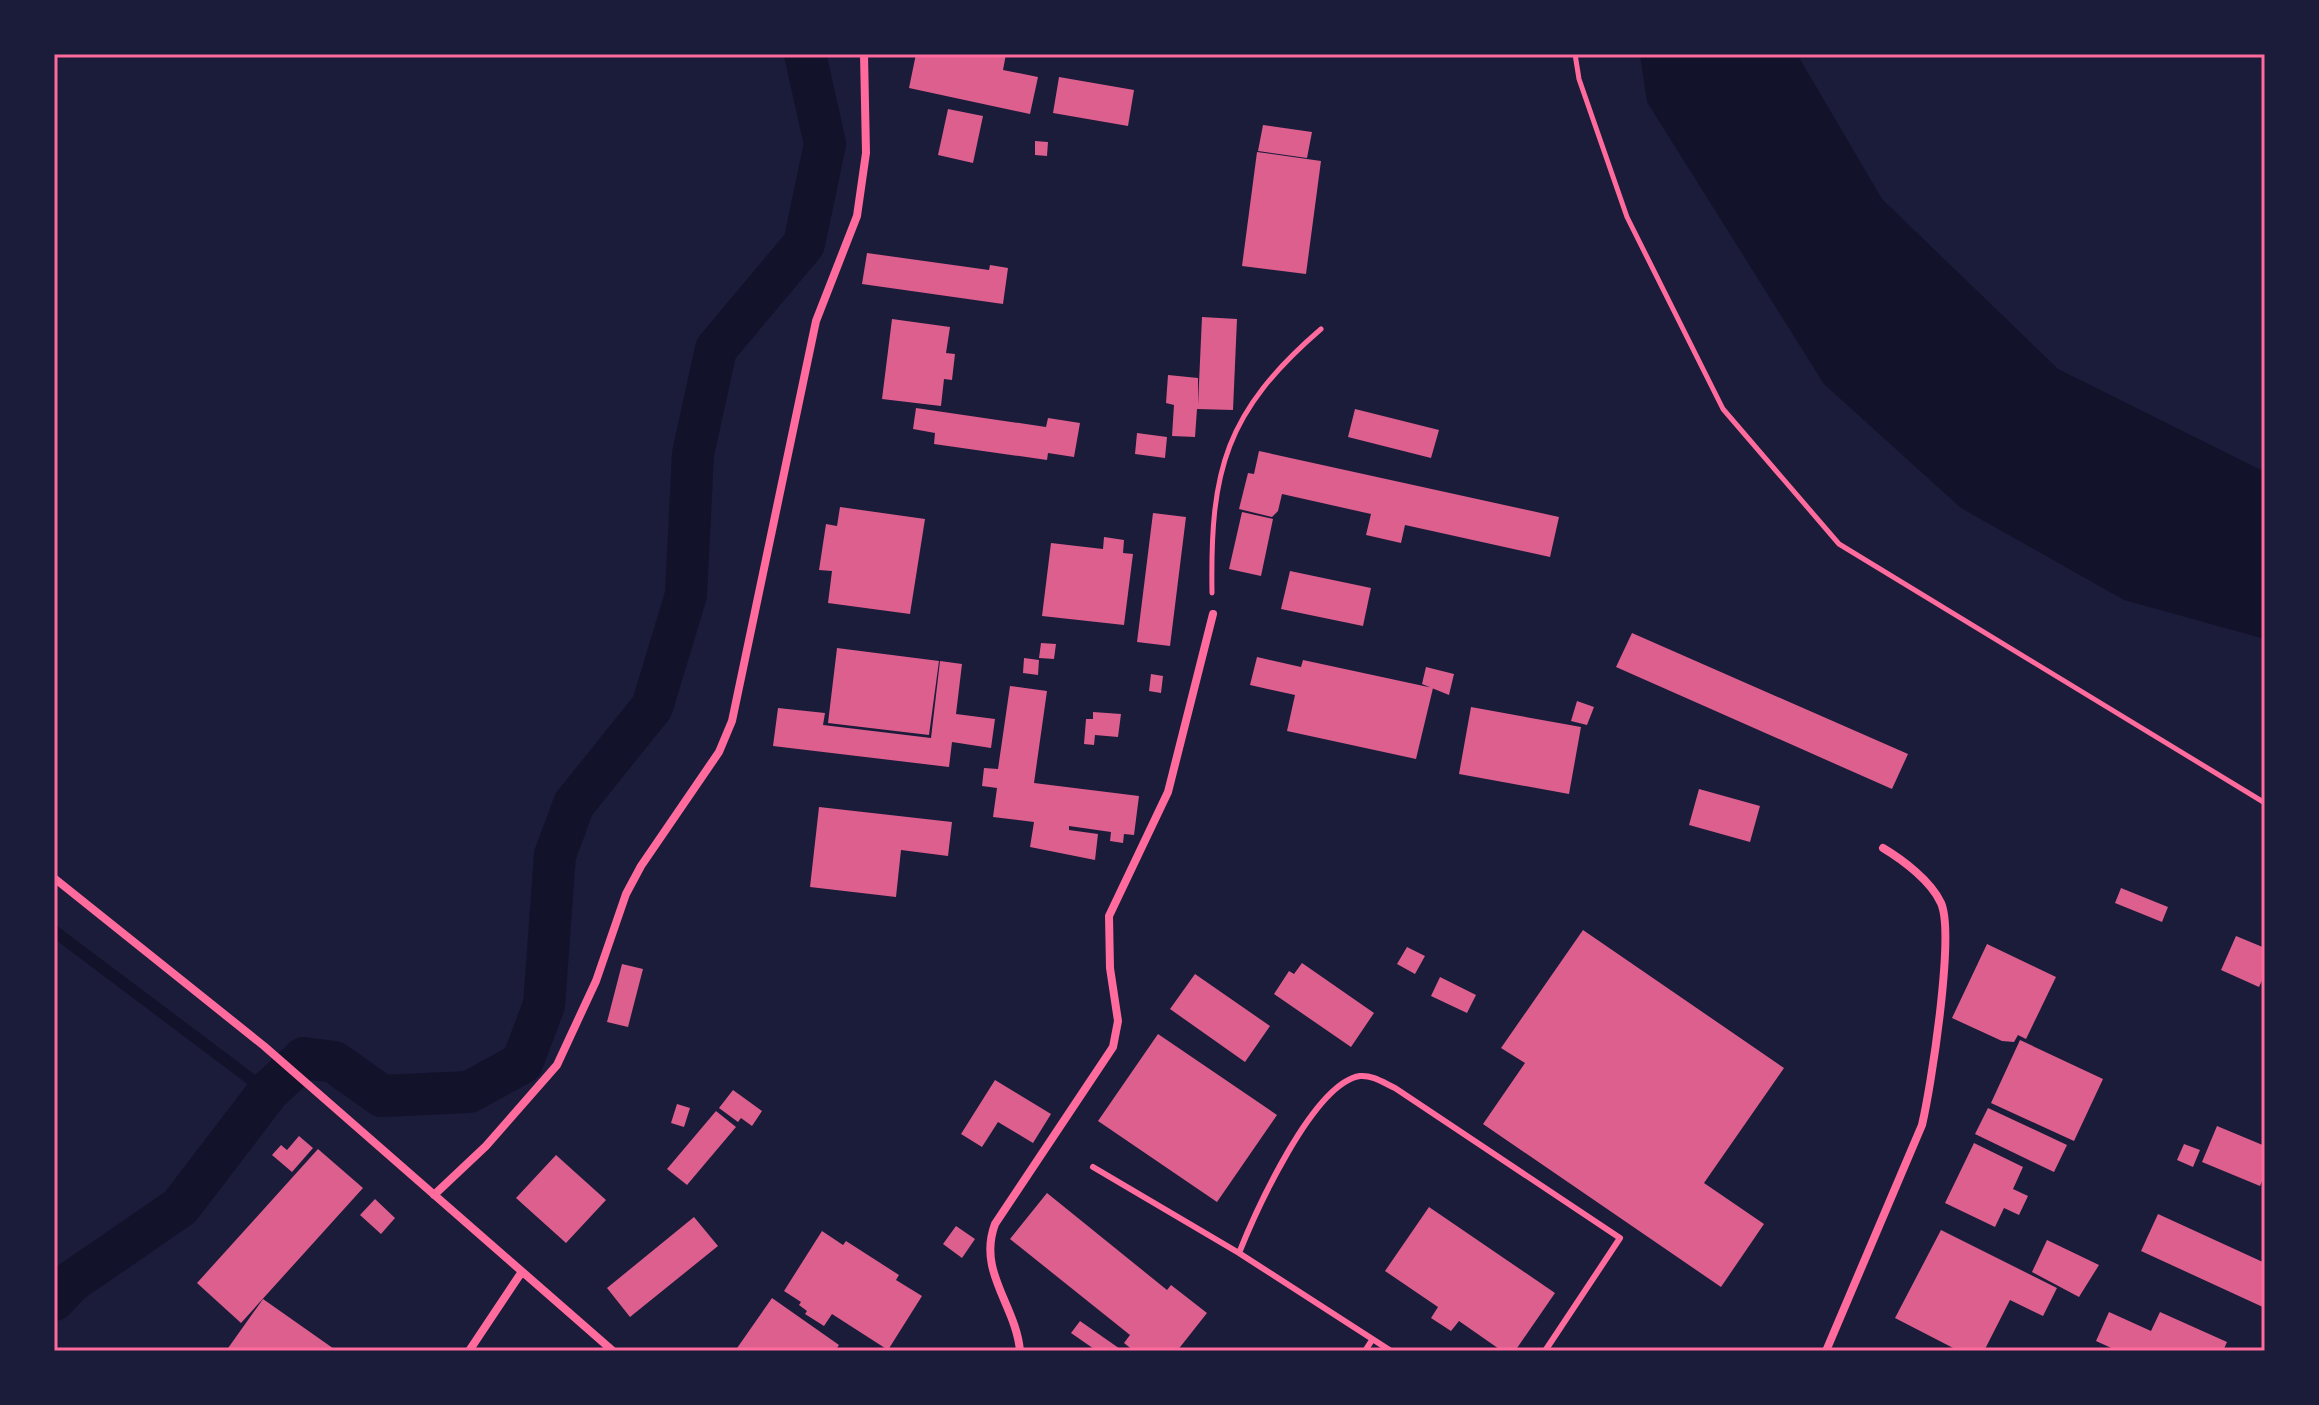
<svg xmlns="http://www.w3.org/2000/svg" width="2319" height="1405" font-family="'Nunito Sans',sans-serif">
  <style>
    .water { fill: #12122b }
    .lines { fill: none; stroke-linecap: round; stroke-linejoin: round }
    .stream { stroke: #12122b; stroke-width: 12 }
    .canal { stroke: #12122b; stroke-width: 42 }
    .building { fill: #dd5f8e }
    .path { stroke: #ff6b9d; stroke-width: 5 }
    .service { stroke: #ff6b9d; stroke-width: 6 }
    .minor { stroke: #ff6b9d; stroke-width: 8 }
    .neatline { fill: none; stroke: #ff6b9d; stroke-width: 3 }
  </style>
  <rect width="100%" height="100%" fill="#1b1b3a"/>
  <path class="water" d="M1640,54H1797L1882,199L2058,369L2265,472V639L2124,600L1961,508L1824,384L1647,102Z"/>
  <g class="lines">
    <path class="stream" d="M54,931L268,1092"/>
    <path class="canal" d="M54,1300L71,1282L180,1207L268,1092L304,1058L334,1062L382,1096L469,1092L522,1063L544,1005L555,855L574,804L652,707L686,595L693,454L716,349L804,244L825,144L805,54"/>
  </g>
  <path class="building" d="M916,54H1006L1003,70L1038,77L1030,114L909,88Z
    M1059,77L1134,90L1128,126L1053,113Z
    M948,109L983,116L973,163L938,155Z
    M1263,125L1312,132L1307,158L1258,151Z
    M1035,141L1048,142L1047,156L1035,155Z
    M1257,152L1321,161L1306,274L1242,266Z
    M867,253L989,270L990,265L1008,268L1003,304L862,284Z
    M1202,317L1237,319L1233,410L1197,409L1195,437L1172,436L1174,405L1166,403L1168,375L1198,378V405Z
    M892,319L950,327L946,353L955,354L952,380L944,379L941,406L882,399Z
    M916,408L1046,427L1048,418L1080,423L1074,457L1048,453L1047,460L934,444L935,433L913,429Z
    M1355,409L1439,430L1431,458L1348,437Z
    M1137,433L1167,437L1165,458L1135,454Z
    M1259,451L1559,517L1550,557L1405,525L1401,543L1366,535L1371,514L1282,494L1278,511L1272,517L1239,509L1248,473L1254,474Z
    M840,507L925,519L910,614L828,603L832,571L819,570L826,524L837,526Z
    M1242,512L1273,519L1261,576L1229,569Z
    M1153,513L1186,517L1170,646L1137,642Z
    M1104,537L1124,540L1123,553L1133,554L1124,625L1042,616L1051,543L1103,549Z
    M1290,571L1371,588L1363,626L1281,609Z
    M1632,633L1908,754L1892,789L1616,667Z
    M1041,643L1056,644L1054,659L1039,658Z
    M837,648L939,661L929,735L828,723Z
    M1257,657L1301,667L1303,660L1433,688L1416,759L1287,731L1295,695L1250,685Z
    M1024,658L1039,660L1038,675L1023,673Z
    M940,661L962,664L956,714L995,719L991,748L952,742L949,767L773,746L778,708L825,713L823,725L931,738Z
    M1426,667L1454,674L1449,695L1422,684Z
    M1151,674L1163,676L1161,693L1149,691Z
    M1010,686L1047,691L1034,783L1139,796L1134,835L1124,834L1123,843L1110,841L1111,832L1069,826V830L1098,834L1095,860L1030,847L1034,822L993,817L997,788L982,786L984,768L998,769Z
    M1577,701L1594,707L1587,725L1571,721Z
    M1471,707L1581,727L1569,794L1459,774Z
    M1093,712L1121,714L1118,737L1095,735L1094,745L1084,744L1086,719H1093Z
    M1699,789L1760,806L1750,842L1689,825Z
    M819,807L952,822L948,856L901,850L896,897L810,887Z
    M2121,888L2168,907L2162,922L2115,903Z
    M1583,930L1784,1068L1704,1183L1764,1224L1721,1287L1483,1124L1525,1063L1501,1048Z
    M2236,936L2265,948V974L2259,987L2221,970Z
    M1987,944L2056,977L2026,1039L2018,1035L2014,1042L2002,1041L1952,1018Z
    M1407,947L1425,956L1415,974L1397,964Z
    M1302,963L1374,1013L1351,1047L1274,994L1289,971L1294,974Z
    M622,964L643,969L628,1027L607,1022Z
    M1195,974L1270,1026L1245,1062L1170,1009Z
    M1440,977L1476,995L1467,1013L1431,996Z
    M1158,1034L1277,1115L1217,1202L1098,1121Z
    M2020,1040L2103,1079L2074,1141L1991,1103Z
    M995,1080L1051,1114L1033,1143L998,1122L982,1147L961,1134Z
    M733,1090L762,1111L752,1126L741,1118L738,1122L719,1108Z
    M677,1104L690,1108L684,1127L671,1123Z
    M1988,1108L2067,1145L2054,1172L1975,1134Z
    M716,1111L736,1127L687,1185L667,1169Z
    M2217,1126L2265,1146V1174L2260,1186L2202,1162Z
    M299,1136L313,1148L292,1172L272,1155L281,1145L287,1150Z
    M1974,1143L2023,1167L2013,1189L2028,1196L2019,1215L2004,1208L1995,1227L1945,1203Z
    M2184,1144L2200,1150L2193,1167L2177,1160Z
    M318,1149L363,1188L241,1323L197,1283Z
    M556,1155L606,1200L566,1243L516,1198Z
    M1047,1193L1167,1290L1171,1285L1207,1313L1177,1351H1134L1124,1343L1130,1335L1010,1239Z
    M375,1199L395,1218L381,1234L360,1215Z
    M1429,1207L1555,1293L1515,1351H1502L1459,1321L1451,1331L1431,1318L1438,1307L1385,1271Z
    M2158,1214L2265,1263V1308L2141,1251Z
    M694,1217L718,1246L630,1317L607,1288Z
    M956,1226L975,1239L962,1258L943,1244Z
    M1941,1230L2057,1288L2043,1316L2010,1300L1984,1351H1959L1895,1318Z
    M822,1231L843,1245L846,1241L899,1275L896,1280L922,1296L888,1350L832,1314L824,1326L805,1314L807,1311L799,1305L801,1302L784,1291Z
    M2047,1240L2099,1265L2079,1297L2032,1272Z
    M772,1298L839,1345L835,1351H735Z
    M263,1299L337,1351H226Z
    M2109,1312L2151,1331L2160,1312L2227,1342L2223,1351H2118L2096,1341Z
    M1080,1321L1123,1351H1097L1071,1333Z"/>
  <g class="lines">
    <path class="path" d="M1575,54L1579,79L1627,217L1723,409L1839,544L2265,803
      M1212,593C1210,470 1225,412 1321,329"/>
    <path class="service" d="M1093,1167L1239,1253L1391,1351
      M1239,1253C1255,1213 1313,1083 1360,1076C1373,1075 1384,1083 1395,1088L1620,1238L1545,1351
      M1365,1351L1372,1340"/>
    <path class="minor" d="M54,878L264,1046L613,1351
      M434,1195L486,1146L557,1065L596,981L626,894L641,866L719,752L732,721L816,321L857,216L866,153L864,54
      M469,1351L521,1273
      M1020,1351C1016,1305 977,1272 995,1224L1113,1047L1118,1021L1110,968L1109,916L1168,792L1213,614
      M1826,1351L1922,1125C1931,1087 1955,934 1941,903C1931,881 1903,860 1883,848"/>
  </g>
  <rect width="2319" height="1405" fill="none" stroke="#1b1b3a" stroke-width="112"/>
  <rect x="56" y="56" width="2207" height="1293" class="neatline"/>
</svg>
